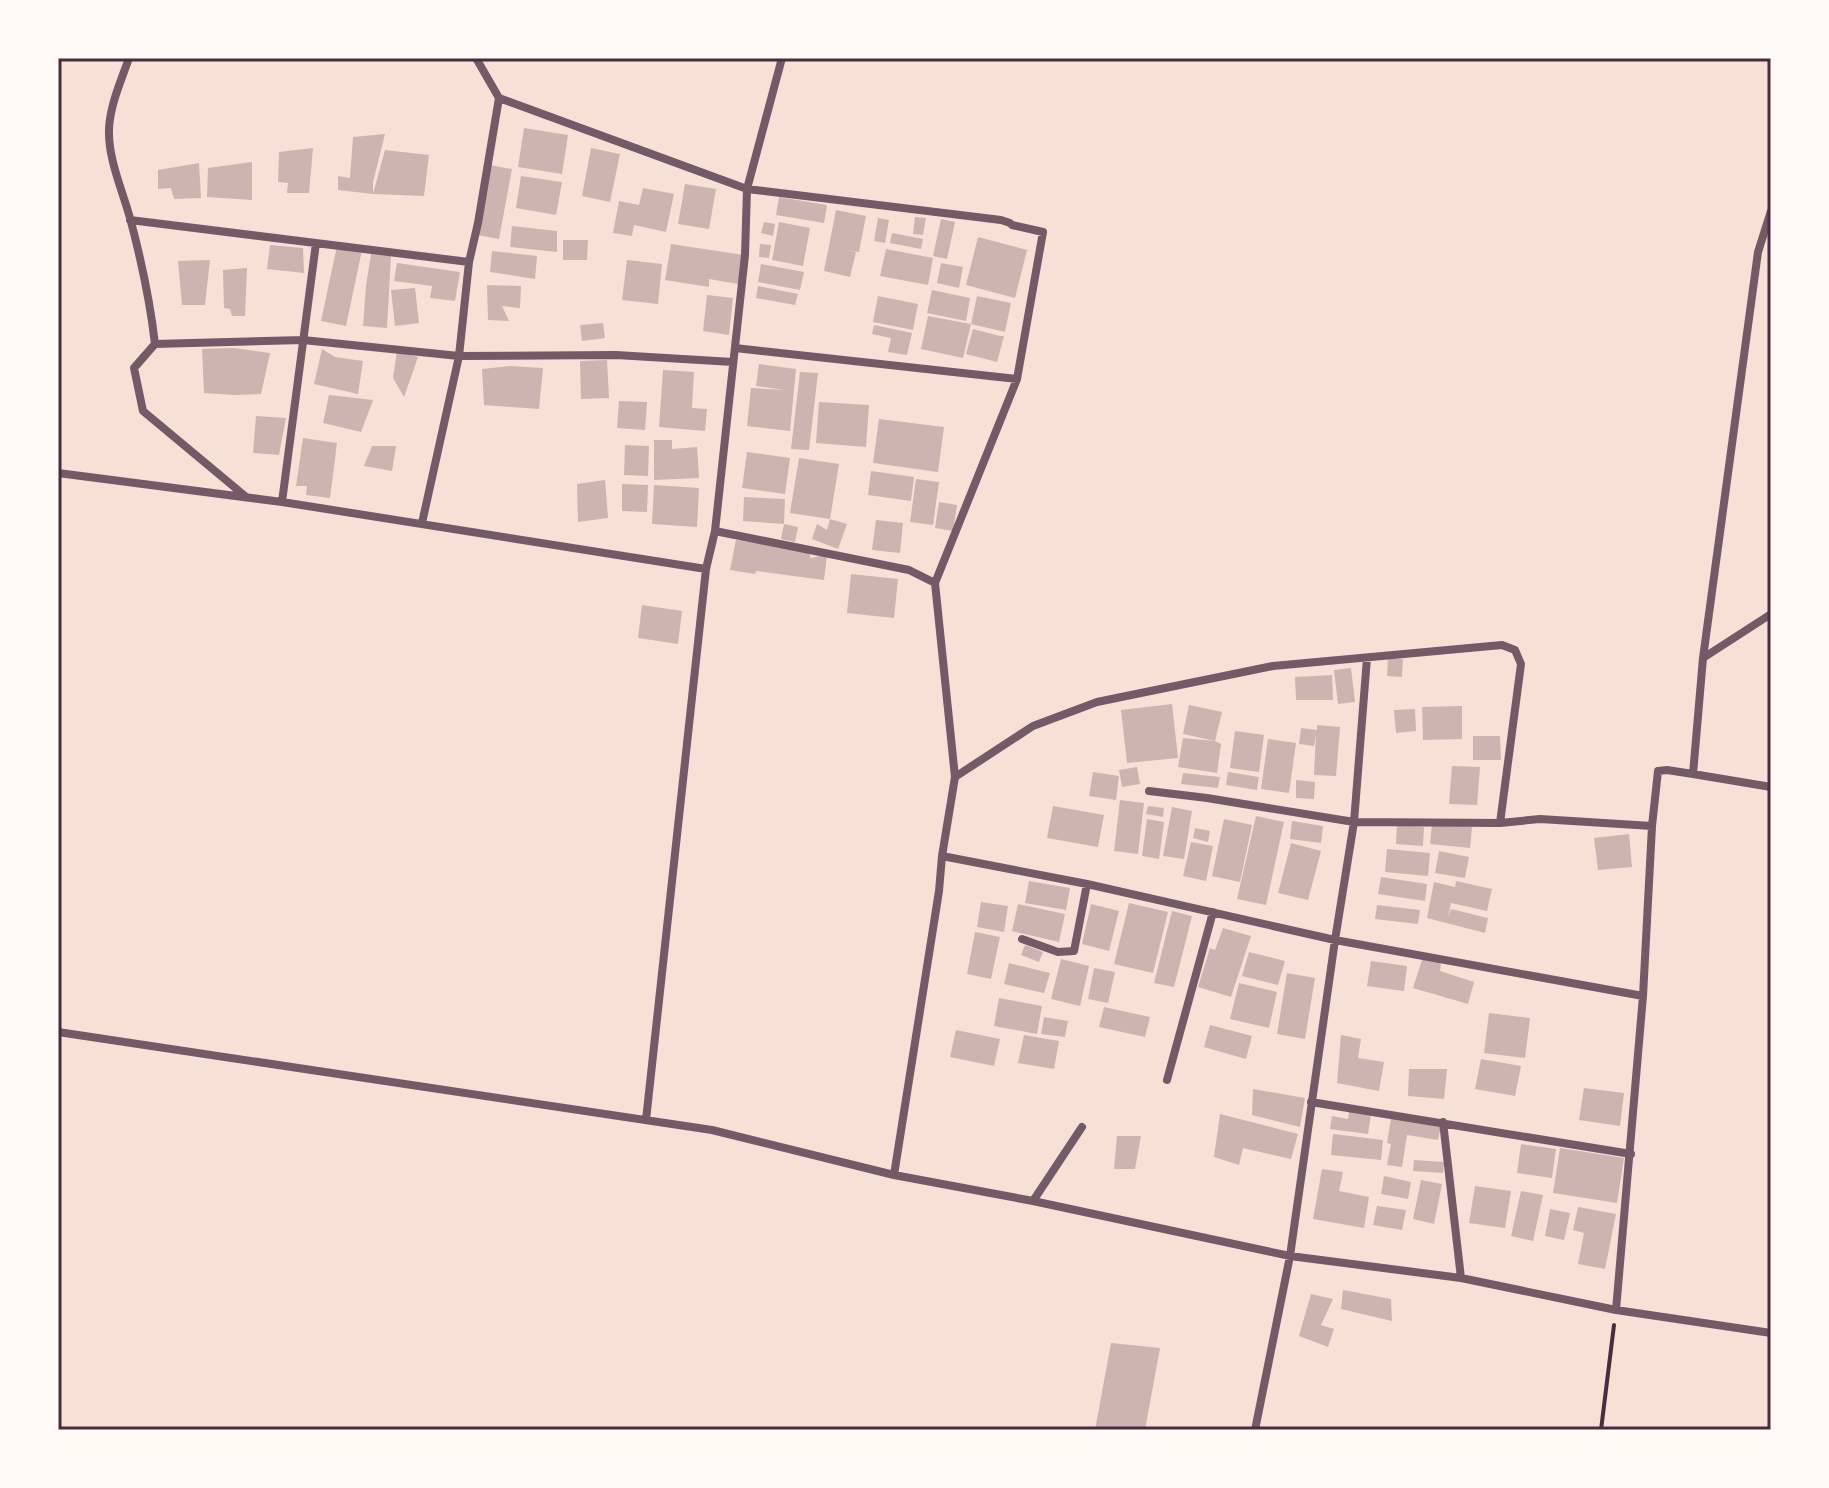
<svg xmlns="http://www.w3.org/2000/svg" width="1829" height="1488" font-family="Karla,sans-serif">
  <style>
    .building { fill: #ccb4b1 }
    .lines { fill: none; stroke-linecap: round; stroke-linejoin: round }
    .path { stroke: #4a2c40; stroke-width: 4 }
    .minor { stroke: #755966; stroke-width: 8 }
    .neatline { fill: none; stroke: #4a2c40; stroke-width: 3 }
  </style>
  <rect width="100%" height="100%" fill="#f7e1d7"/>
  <path class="building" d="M524,128L568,135L562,174L518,167Z
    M385,134L373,182V194L385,150L429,155L424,196L373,194L338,190V176L350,178L353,137Z
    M313,148L309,193H287L288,183L278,182L279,152Z
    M591,148L620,154L610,202L582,196Z
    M252,162V200L207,197L208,168Z
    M199,163L201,198L174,199L171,188L158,189V170Z
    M490,165L512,169L499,239L477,235Z
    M521,176L562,182L556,215L516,208Z
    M685,184L716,189L709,229L678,224Z
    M643,188L674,194L666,232L634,225L632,236L613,233L619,201L639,205Z
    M779,197L827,205L824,223L776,215Z
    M836,210L866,216L859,252L848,250L856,252L850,277L824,271Z
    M915,217L926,218L923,235L913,234Z
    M878,218L889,220L885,243L874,241Z
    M941,219L955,222L947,259L933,256Z
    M764,222L775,224L773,236L761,233Z
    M779,222L810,228L803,266L772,260Z
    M512,226L557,231V252L510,247Z
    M892,233L923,239L921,249L890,243Z
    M978,237L1027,250L1015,298L966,285Z
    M563,240H588L587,260H563Z
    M671,244L744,255L738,284L709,279V287L665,280Z
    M760,244L771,245L769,258L759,257Z
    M270,245L303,248L304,273L267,269Z
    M337,246L362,250L346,326L321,321Z
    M886,249L933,258L928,285L880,276Z
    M492,251L537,256L535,279L490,272Z
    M371,254L391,255L387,328L363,326L366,286Z
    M210,260L205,305H182L178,261Z
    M627,260L662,264L658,304L622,300Z
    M397,263L460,272L455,301L430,298L432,286L394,281Z
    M941,263L963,267L959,288L937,283Z
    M761,264L804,272L800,290L758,282Z
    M247,268L245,316H232L230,309L224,308L223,270Z
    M487,285L521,286L520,308L502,306L509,321L488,320Z
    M758,286L798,294L795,305L756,298Z
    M415,288L419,323L395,326L391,290Z
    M932,290L970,298L966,321L927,313Z
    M707,295L733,298L729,335L703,331Z
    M878,296L918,304L913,330L873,322Z
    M977,296L1011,303L1005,332L971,324L963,358L921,349L928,316L971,324Z
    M603,323L605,338L582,341L580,325Z
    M874,325L912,333L907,355L888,352L891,338L872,334Z
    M973,329L1000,336H1004L997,362L966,354Z
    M234,348L270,353L261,394L234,395L204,393L202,349Z
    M322,349L335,357L363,361L358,394L314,384Z
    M397,351L418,357L404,397L393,378Z
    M607,360L609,398L581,399L580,361Z
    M759,364L796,369L790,431L747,426L751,388L785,390L756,386Z
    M510,366L543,368L539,409L484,405L482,369Z
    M663,370L694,372L692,408L707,409L705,431L659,427Z
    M800,372L818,373L809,450L791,449Z
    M329,395L373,400L361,432L323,423Z
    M619,401L647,402L645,430L617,428Z
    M819,402L869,405L866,447L816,443Z
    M256,416L286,418L279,455L253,453Z
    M879,419L944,427L938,472L873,463Z
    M303,438L337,443L330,498L306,495L307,486H296Z
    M654,440H672V449L697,447L699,478L654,480Z
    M625,445L649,446L648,476L624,475Z
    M372,446H396L392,471L364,466Z
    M747,452L790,458L785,494L742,488Z
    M799,458L839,464L830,519L847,524L838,549L812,539L817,524L827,530L830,519L790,513Z
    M871,471L914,477L911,501L868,495Z
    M916,479L939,482L933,525L910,522Z
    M605,480L608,518L578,522L577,484Z
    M622,484L648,485L647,512L622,511Z
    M654,485L699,488L697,527L652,524Z
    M744,497L785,499L784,524L743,521Z
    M939,502L957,505L953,531L935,528Z
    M876,520L903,523L900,553L872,550Z
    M784,524L798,527L795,542L781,539Z
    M736,540L810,551V558L827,555L824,580L756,571L755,574L730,570Z
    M851,574L898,579L894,618L847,613Z
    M642,605L682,611L678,644L638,638Z
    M1388,658L1403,659L1402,677L1387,676Z
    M1351,668L1355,702L1338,704L1334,670Z
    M1332,675L1333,700H1296L1295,677Z
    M1172,704L1178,758L1127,763L1121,710Z
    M1189,705L1222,712L1215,741L1183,734Z
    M1462,706V739L1423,740L1422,707Z
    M1415,709L1416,731L1396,733L1394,710Z
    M1317,725L1340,727L1336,776L1314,775L1316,734L1314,746L1299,744L1301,728L1317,730Z
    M1235,731L1264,735L1259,772L1230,768Z
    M1473,736H1500L1501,760H1473Z
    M1183,738L1215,741L1221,744L1217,773L1178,767Z
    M1268,739L1296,743L1289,793L1261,789Z
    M1452,766L1480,767L1477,805L1449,804Z
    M1137,767L1140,784L1122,787L1119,770Z
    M1093,772L1119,776L1116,800L1089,796Z
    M1228,772L1259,777L1257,790L1226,785Z
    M1183,773L1220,777L1218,788L1181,784Z
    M1296,780L1315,782L1314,799L1296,798Z
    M1120,800L1144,803L1138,854L1114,851Z
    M1053,806L1104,815L1098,847L1047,838Z
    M1148,806L1164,808L1163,817L1146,814Z
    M1172,807L1192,811L1184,859L1163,856Z
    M1256,816L1284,822L1266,905L1237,899Z
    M1147,819L1164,822L1159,859L1142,856Z
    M1224,819L1252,825L1240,882L1212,876Z
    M1292,821L1323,826L1321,843L1290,839Z
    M1432,823L1472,827L1470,848L1430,844Z
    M1397,825L1424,827L1423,846L1396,844Z
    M1195,828L1210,831L1208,842L1193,838Z
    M1629,834L1632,867L1598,870L1594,838Z
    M1191,842L1213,846L1206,881L1183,876Z
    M1291,843L1321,851L1308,900L1278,893Z
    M1387,849L1430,853L1428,876L1385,872Z
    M1439,851L1469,857L1465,878L1435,873Z
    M1381,877L1427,884L1425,901L1378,894Z
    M1029,881L1070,888L1066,910L1025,903Z
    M1456,881L1492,889L1487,911L1451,903L1448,918L1451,909L1488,918L1485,933L1427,918L1434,882L1455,887Z
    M981,902L1008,906L1004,932L977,927Z
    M1129,903L1168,912L1153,973L1114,964Z
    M1018,904L1065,914L1059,942L1012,931Z
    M1091,904L1119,911L1109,951L1082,944Z
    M1377,905L1420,910L1418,924L1375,919Z
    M1172,911L1192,916L1174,987L1154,983Z
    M1223,928L1251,936L1231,997L1198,987L1210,948L1215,950Z
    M975,932L1000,937L991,979L967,974Z
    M1025,945L1043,952L1039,962L1021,955Z
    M1249,952L1285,961L1278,985L1242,976Z
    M1423,957L1441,963L1440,971L1474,982L1468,1004L1413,988Z
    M1061,959L1089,966L1080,1006L1051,999Z
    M1371,961L1407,966L1404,991L1367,986Z
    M1009,963L1050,973L1044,993L1004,984Z
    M1094,968L1115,972L1108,1003L1088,999Z
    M1287,973L1315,978L1305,1039L1277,1034Z
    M1239,983L1277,992L1269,1028L1230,1019Z
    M999,998L1042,1006L1037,1034L994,1026Z
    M1104,1007L1150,1017L1145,1037L1099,1027Z
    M1489,1013L1530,1018L1525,1058L1484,1053Z
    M1044,1017L1068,1021L1065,1037L1041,1034Z
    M1210,1025L1252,1036L1246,1059L1204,1047Z
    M956,1030L1000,1039L994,1066L950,1057Z
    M1024,1035L1059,1041L1054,1069L1018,1063Z
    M1341,1035L1361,1039L1358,1058L1384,1062L1379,1091L1337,1083Z
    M1481,1059L1521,1066L1515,1096L1475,1089Z
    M1409,1069H1447L1444,1099L1408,1096Z
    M1584,1088L1624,1093L1620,1126L1579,1120Z
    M1253,1089L1305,1098L1300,1127L1252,1115Z
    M1349,1111L1371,1114L1368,1134L1330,1129L1332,1116L1348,1119Z
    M1220,1114L1298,1134L1291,1159L1243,1148L1239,1165L1214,1157Z
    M1391,1118L1441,1126L1438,1140L1407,1135L1402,1167L1387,1165L1391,1144L1387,1143Z
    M1333,1134L1383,1140L1381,1160L1331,1155Z
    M1117,1136H1141L1135,1169H1114Z
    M1521,1144L1556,1149L1552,1178L1517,1173Z
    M1560,1148L1624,1158L1617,1203L1553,1193Z
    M1414,1160L1444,1162L1443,1173L1413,1171Z
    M1322,1169L1343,1172L1339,1191L1369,1197L1364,1228L1313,1219Z
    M1384,1176L1411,1182L1408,1199L1381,1194Z
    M1421,1180L1442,1184L1434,1224L1413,1219Z
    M1475,1186L1511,1191L1505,1228L1469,1223Z
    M1521,1191L1543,1195L1533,1241L1511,1236Z
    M1377,1206L1406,1210L1402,1230L1373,1225Z
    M1578,1207L1616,1214L1605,1269L1578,1264L1584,1233L1573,1230Z
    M1550,1209L1570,1213L1564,1240L1545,1236Z
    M1343,1290L1391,1299L1392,1321L1341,1309Z
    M1311,1294L1333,1299L1321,1325L1334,1329L1328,1347L1299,1336Z
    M1111,1343L1160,1348L1145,1430H1095Z"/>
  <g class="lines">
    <path class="path" d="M1601,1430L1614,1325"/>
    <path class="minor" d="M129,58C121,81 110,105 109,129C108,159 122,189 130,218C141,259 150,301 155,344L134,368L143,411L245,496
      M476,58L499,98L747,189L1001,220L1010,223L1012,225L1043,232L1017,379L935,583
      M130,220L469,262
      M155,344L303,340L459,356L616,355L733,362
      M735,348L1017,379
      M58,473L282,502L706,569
      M282,502L316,243
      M422,523L459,356L469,262L478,223L499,98
      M715,531L909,570L935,583L955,777L942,856L939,891L894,1175
      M1703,658L1771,614
      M1693,774L1703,658L1758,252L1771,211
      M955,777L1033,726L1097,702L1273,666L1502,645L1515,650L1521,664L1500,823
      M1149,791L1207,798L1354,822L1500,823L1540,819L1652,826L1643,996L1616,1310
      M1652,826L1658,771L1667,770L1693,774L1771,787
      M942,856L1087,884L1335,940L1643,996
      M1022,939L1058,952L1074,951L1087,884
      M58,1032L712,1130L894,1175L1033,1201L1290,1256L1461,1278L1616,1310L1771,1333
      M1167,1080L1213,912
      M1311,1102L1631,1154
      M646,1120L706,569L715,531L745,255L747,189L782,58
      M1443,1122L1461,1278
      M1033,1201L1082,1127
      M1255,1430L1290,1256L1335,940L1354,822L1367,658"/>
  </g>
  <rect width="1829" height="1488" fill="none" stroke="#fffaf5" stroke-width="120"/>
  <rect x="60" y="60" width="1709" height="1368" class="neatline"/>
</svg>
